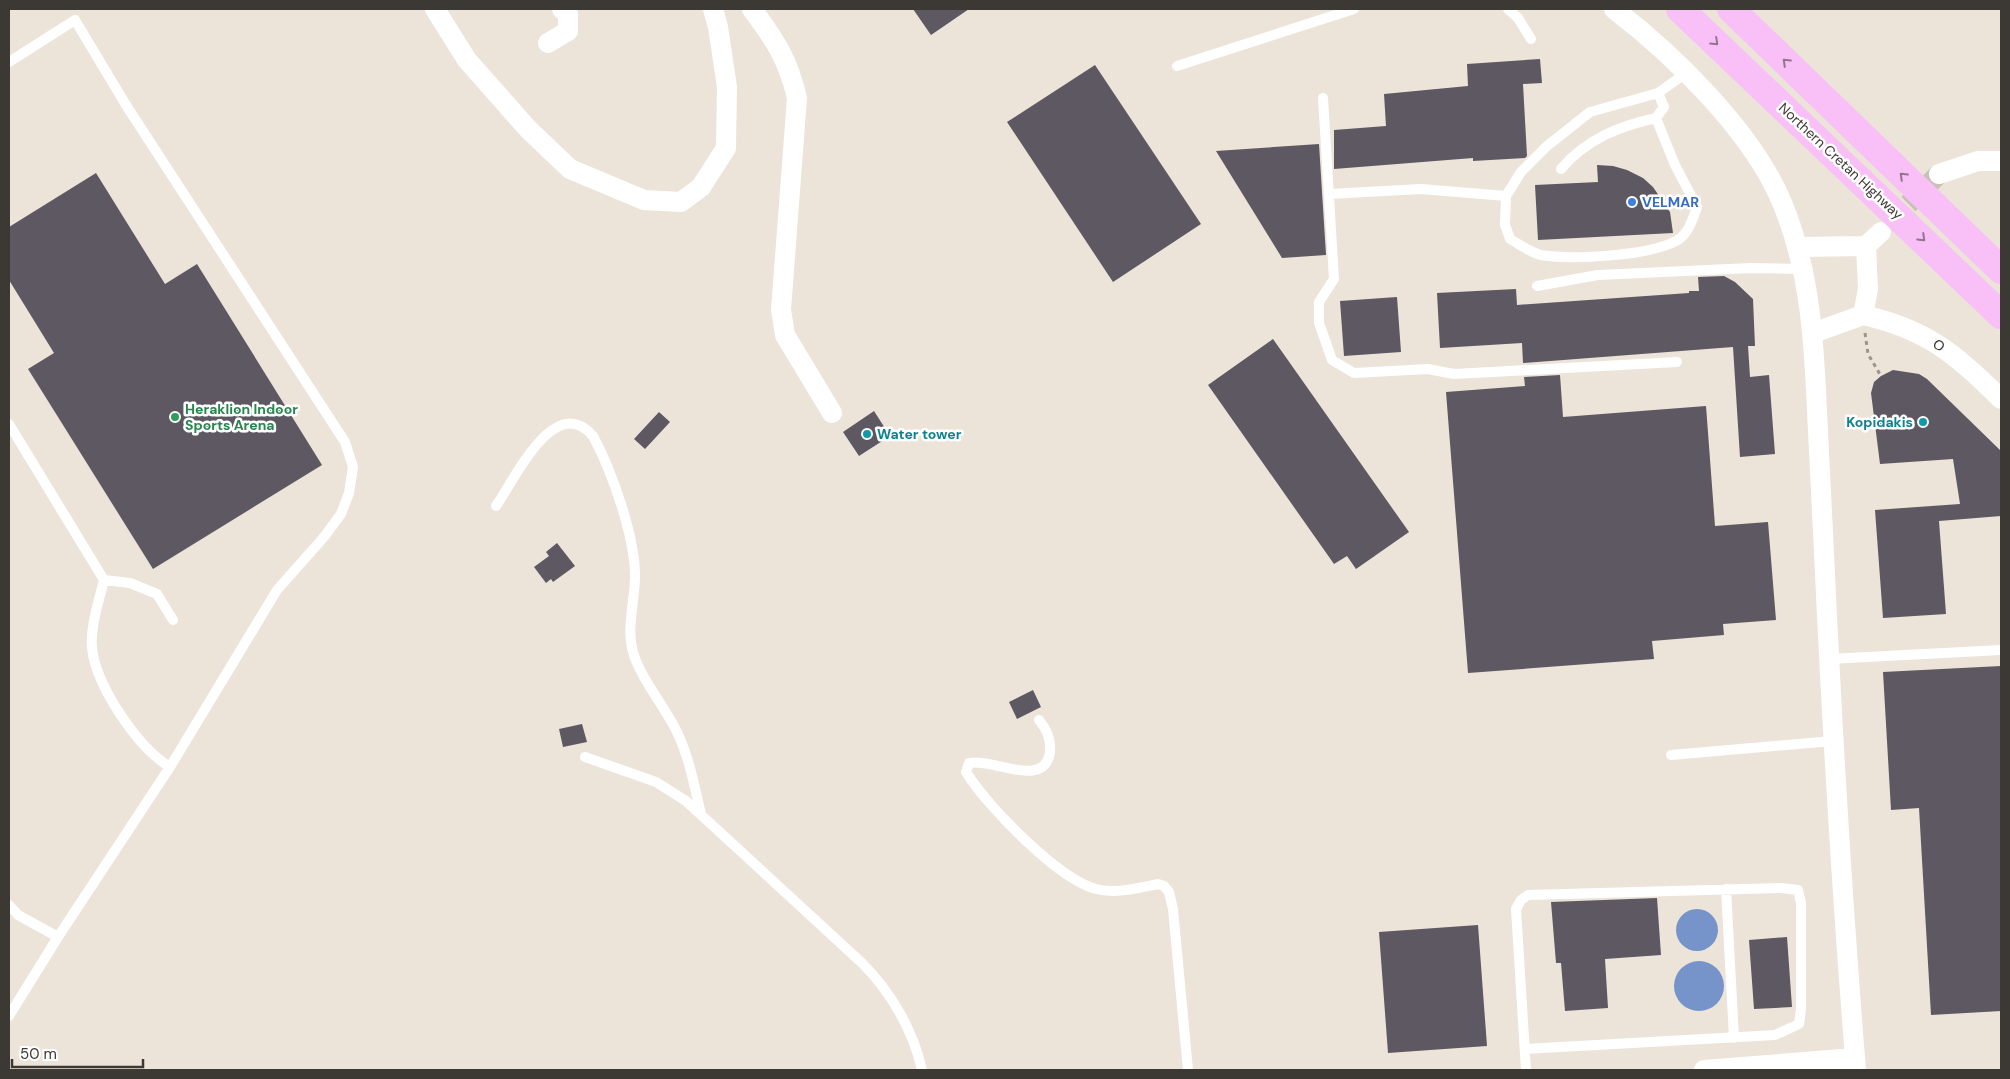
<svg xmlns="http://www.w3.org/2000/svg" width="2010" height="1079" font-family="'DM Sans',sans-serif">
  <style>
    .water { fill: #7694c9 }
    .building { fill: #5d5862 }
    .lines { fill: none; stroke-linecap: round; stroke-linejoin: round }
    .minor-tunnel { stroke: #c9c1b8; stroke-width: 20; stroke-dasharray: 20 10; stroke-linecap: butt }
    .path { stroke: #9b948d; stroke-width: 3; stroke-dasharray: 4 4; stroke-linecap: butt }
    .service { stroke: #fff; stroke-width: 10 }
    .minor { stroke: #fff; stroke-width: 20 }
    .motorway { stroke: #f9c0f8; stroke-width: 28 }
    .oneway { stroke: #91758c }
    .shop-dot { fill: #3f7fe0; stroke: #fff; stroke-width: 2 }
    .leisure-dot { fill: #2e9e5b; stroke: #fff; stroke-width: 2 }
    .culture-dot { fill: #0f9aa8; stroke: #fff; stroke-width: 2 }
    .labels { text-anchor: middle; stroke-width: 5; stroke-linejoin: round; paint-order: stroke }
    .street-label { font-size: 14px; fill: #3c3834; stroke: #fff }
    .shop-label { font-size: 14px; font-weight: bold; fill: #366cbe; stroke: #fff; text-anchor: start }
    .leisure-label { font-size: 14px; font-weight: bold; fill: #27864d; stroke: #fff; text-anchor: start }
    .culture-label { font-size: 14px; font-weight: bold; fill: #0d838f; stroke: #fff; text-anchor: end }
  </style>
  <rect width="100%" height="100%" fill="#ece3d9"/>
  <path class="water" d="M1676 930a21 21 0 1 1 42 0a21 21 0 1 1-42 0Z
    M1674 986a25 25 0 1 1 50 0a25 25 0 1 1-50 0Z"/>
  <path class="building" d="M913,9H969L931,35Z
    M1540,59L1542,83L1523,84L1527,156L1525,158L1473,161V158L1334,169V130L1386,126L1384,94L1468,86L1467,64Z
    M1095,65L1201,224L1113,282L1007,122Z
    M1319,144L1326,255L1282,258L1216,151Z
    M1597,165L1613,166L1627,170L1643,178L1653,187L1670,212L1673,233L1538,240L1535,185L1598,182Z
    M96,173L165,284L197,264L322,465L153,569L28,369L54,353L9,280V227Z
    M1724,276L1735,282L1753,299L1755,346H1748L1750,377L1769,375L1775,454L1740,457L1733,347L1523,363L1522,343L1440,348L1437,293L1516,289L1517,305L1689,293V291H1699L1698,277Z
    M1397,297L1401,352L1344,356L1340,301Z
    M1273,339L1409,532L1356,569L1347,556L1334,564L1208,385Z
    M1893,370L1919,374L1927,379L2001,451V516L1939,521L1946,614L1883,618L1875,510L1960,504L1953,459L1880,464L1871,393L1874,382L1881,376Z
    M1560,375L1563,417L1706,406L1715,526L1768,522L1776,620L1723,624L1724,635L1652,641L1654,659L1468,673L1446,392L1525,386L1524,377Z
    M874,411L890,436L859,456L843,432Z
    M659,412L670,422L645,449L634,439Z
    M557,543L575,566L553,582L551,579L546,583L534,567L549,556L546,552Z
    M2001,666V1011L1931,1015L1919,808L1891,810L1883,672Z
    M1033,690L1041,707L1017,719L1009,702Z
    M582,724L587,742L563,747L559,729Z
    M1657,898L1661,955L1605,959L1608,1008L1565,1011L1561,963H1556L1551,902Z
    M1478,925L1487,1046L1388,1053L1379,932Z
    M1787,937L1792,1007L1754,1009L1749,940Z"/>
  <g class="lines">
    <path class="minor-tunnel" d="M1887,225L1939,174"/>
    <path class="path" d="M1865,333L1868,354L1881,376"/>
    <path class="service" d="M1508,9L1518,18L1531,39
      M9,62L75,20L126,105L345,442L353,467L349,493L341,514L324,537L277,590L170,767L58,937
      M1177,66L1354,9
      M1323,98L1334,279L1319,302V323L1332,360L1354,373L1428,369L1454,374L1677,362
      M1656,118L1675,165L1697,207C1693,218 1689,233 1678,240C1650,256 1573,260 1541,255C1531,253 1519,244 1510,239L1505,225L1506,196L1521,172L1547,146L1590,112L1658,93L1686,73
      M1561,169C1586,139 1620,126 1656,118L1664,107L1658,93
      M1330,194L1421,189L1506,196
      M1537,286L1598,275L1751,268L1803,269
      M9,424L104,580C99,601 90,627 92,648C96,686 138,748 170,767
      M496,506C515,479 555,391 593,436C612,471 635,537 635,576C635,601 626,628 633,652C639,675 663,705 675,728C689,755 694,785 701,814
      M104,580L130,583L157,594L173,620
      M1829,659L2001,650
      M1039,720C1047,730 1051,739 1050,752C1045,790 994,758 969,763L966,772C987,806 1058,879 1096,889C1116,894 1138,888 1158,884L1164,886L1169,892L1173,909L1188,1070
      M1671,755L1833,741
      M585,757L656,782L686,801L862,963C891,992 913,1030 922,1070
      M1726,889L1734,1038
      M9,905L18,915L58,937L9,1016
      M1525,1049L1775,1035L1799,1024L1801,1009V903L1798,890L1781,888L1528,895L1521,900L1516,909L1526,1070"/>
    <path class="minor" d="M435,9L467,60L528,129L570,169L644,200L681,202L701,187L726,148L727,87L718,27L713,9
      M752,9C775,40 788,59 797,98L781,310L785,335L832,413
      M1614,9C1675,56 1754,133 1783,205C1810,271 1814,341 1817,411C1819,459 1822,506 1824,553C1832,726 1842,898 1856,1070
      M548,43L568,31V14L562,9
      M1939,174L1978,161H2001
      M1866,246L1881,232
      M1799,247L1866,246L1868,289L1863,315
      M1863,315C1926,329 1956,354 2001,399
      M1813,333L1863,315
      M1704,1070L1855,1058"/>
    <path class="motorway" d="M1680,9L2001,315
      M1731,9L2001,270"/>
  </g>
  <defs><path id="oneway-chevron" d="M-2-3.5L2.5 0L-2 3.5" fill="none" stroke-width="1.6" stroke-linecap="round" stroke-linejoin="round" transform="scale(1.25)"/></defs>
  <g class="oneway">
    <use href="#oneway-chevron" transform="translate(1715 42) rotate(43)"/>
    <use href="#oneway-chevron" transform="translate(1786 62) rotate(-136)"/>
    <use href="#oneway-chevron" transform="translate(1903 176) rotate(-136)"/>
    <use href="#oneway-chevron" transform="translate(1922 238) rotate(44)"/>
  </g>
  <circle class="shop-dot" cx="1632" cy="202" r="5"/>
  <circle class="leisure-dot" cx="175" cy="417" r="5"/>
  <g class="culture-dot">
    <circle cx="1923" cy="422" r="5"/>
    <circle cx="867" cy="434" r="5"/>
  </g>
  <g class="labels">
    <g class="street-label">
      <text transform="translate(1841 161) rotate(43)" y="5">Northern Cretan Highway</text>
      <text transform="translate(1939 345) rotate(33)" y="5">Ο</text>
    </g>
    <g class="shop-label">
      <text x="1642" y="207">VELMAR</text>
    </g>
    <g class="leisure-label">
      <text x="185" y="414">Heraklion Indoor<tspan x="185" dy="16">Sports Arena</tspan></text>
    </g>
    <g class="culture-label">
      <text x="1913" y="427">Kopidakis</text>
      <text x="877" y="439" text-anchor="start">Water tower</text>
    </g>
  </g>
  <rect width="2010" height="1079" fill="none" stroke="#3c3834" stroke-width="20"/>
  <path d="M12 1059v8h131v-8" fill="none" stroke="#3c3834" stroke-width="2.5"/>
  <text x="20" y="1059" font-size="15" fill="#3c3834" stroke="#ffffff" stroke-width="4" paint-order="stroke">50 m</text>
</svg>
